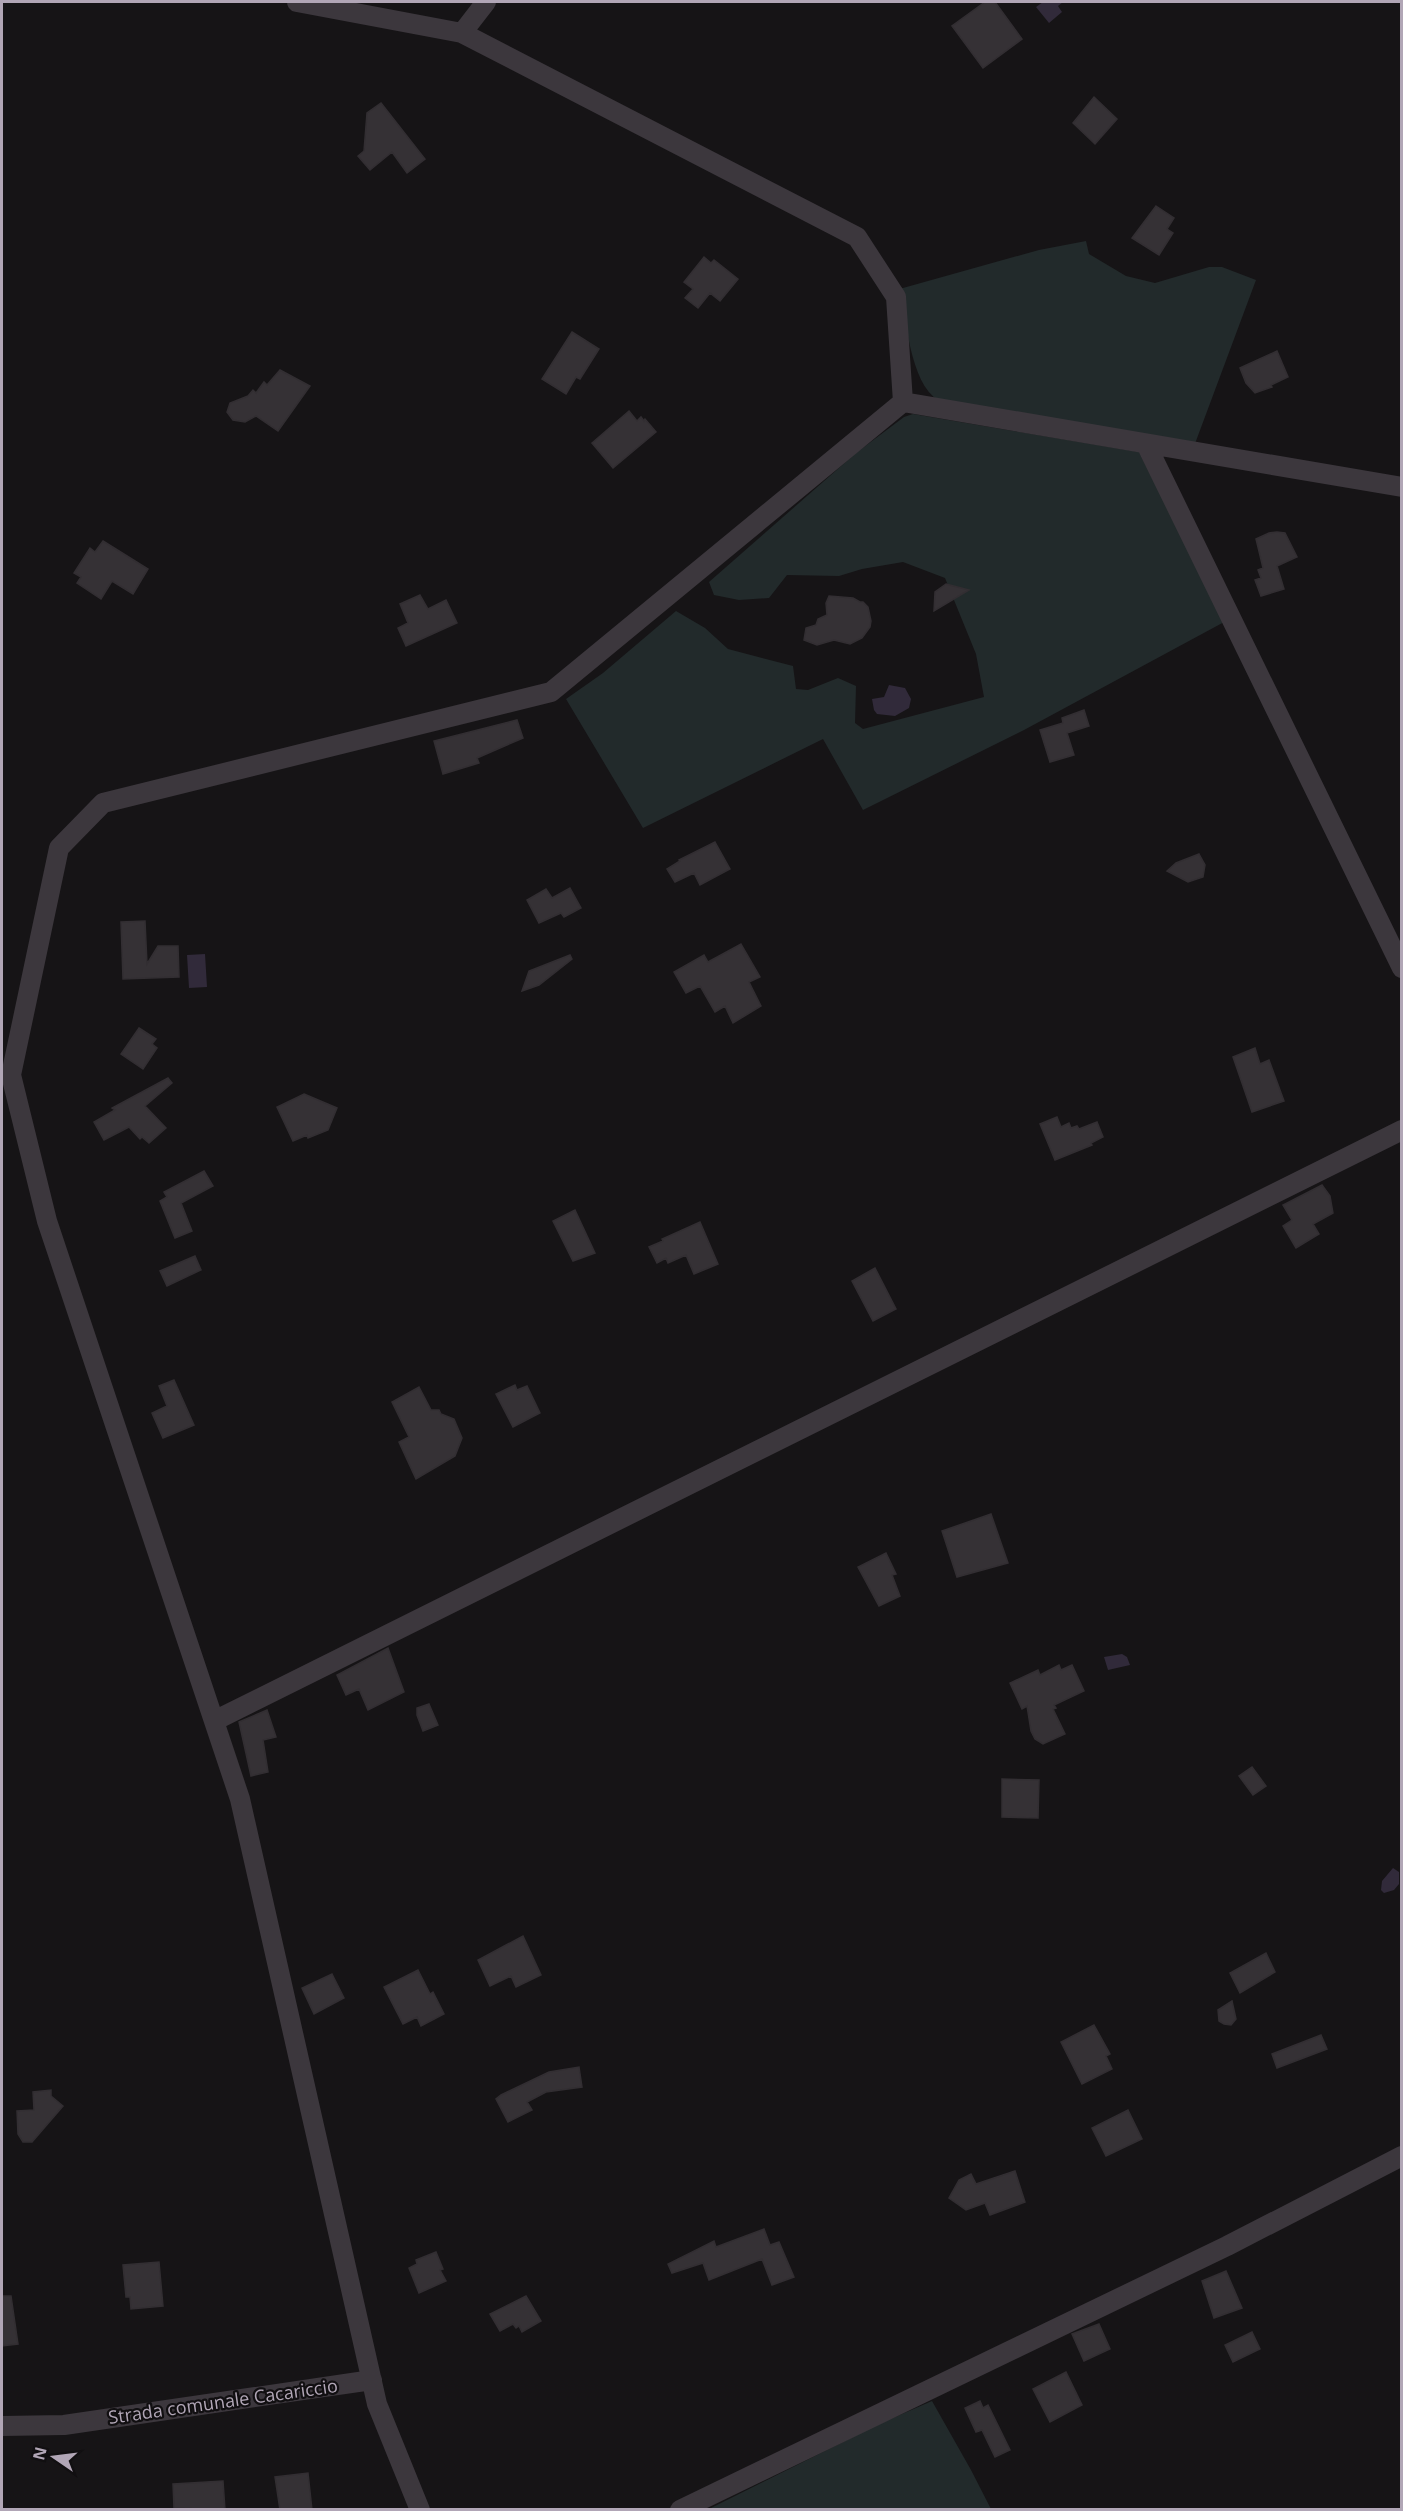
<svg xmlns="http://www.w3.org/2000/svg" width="1403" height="2511" font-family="'Open Sans',sans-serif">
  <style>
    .green { fill: #222a2b }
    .water { fill: #312a3a }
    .building { fill: #353135; stroke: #322e32; stroke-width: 1.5 }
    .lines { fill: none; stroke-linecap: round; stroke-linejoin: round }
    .street { stroke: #3c373d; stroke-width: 20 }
    .labels { text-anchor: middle; stroke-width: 4.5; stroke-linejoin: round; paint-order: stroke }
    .street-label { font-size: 18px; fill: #b1a6b6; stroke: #110f11 }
  </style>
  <rect width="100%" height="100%" fill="#161416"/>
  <path class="green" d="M1086,241L1089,254L1126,276L1155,283L1209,267H1222L1256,280L1193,449L939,401C908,381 909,320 896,287L903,288L1039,250Z
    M913,414L1139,452L1226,621L1024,730L863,810L823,739L643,828L566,699L603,673L676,611L705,628L728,649L793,666L796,689L808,690L838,678L856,686L855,723L863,729L984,697L976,654L945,578L903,562L862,569L839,576L787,575L769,598L739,600L714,595L709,582L856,453L904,417Z
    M932,2401L971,2470L991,2509L707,2510L879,2424Z"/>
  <path class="water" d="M1043,2H1063L1058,6L1062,12L1049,23L1036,7Z
    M889,685L905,688L911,699L909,708L895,716L877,714L874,710L872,699L884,697Z
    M205,954L207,987L189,988L187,955Z
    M1122,1654L1127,1657L1130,1665L1108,1670L1104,1657Z
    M1393,1868L1399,1872V1884L1394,1890L1384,1893L1381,1890L1382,1881Z"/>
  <path class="building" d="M985,2H995L1022,39L983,68L952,26Z
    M1094,97L1117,119L1095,144L1073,123Z
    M381,103L425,159L407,173L392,152L370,170L358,156L364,151L367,113Z
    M1156,206L1174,218L1167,229L1173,233L1159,255L1132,238Z
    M704,257L711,263L714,260L738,279L720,301L710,293L698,308L685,298L693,289L684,282Z
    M572,332L599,349L580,379L576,377L566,394L542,379Z
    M1277,351L1288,377L1271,385L1272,387L1255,393L1246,383L1240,368Z
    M280,370L310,386L278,431L256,416L245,422L233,420L227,412L230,403L248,396L253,390L256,393L264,382L267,385Z
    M629,411L637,421L641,417L644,421L645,419L656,432L613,468L592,443Z
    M1277,532L1285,533L1297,557L1277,566L1284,589L1261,596L1255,580L1261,578L1258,570L1263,568L1256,539L1269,533Z
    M103,541L148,569L133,594L112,581L101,599L77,583L81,577L74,573L90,548L95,552Z
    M946,584L969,590L934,611L935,592Z
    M420,595L428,609L446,600L457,623L406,646L398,628L408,623L400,604Z
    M829,596L853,598L860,602H863L868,607L871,621L870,627L862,638L850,644L834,640L817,645L804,640L806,628L816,625L818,619L827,615L826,603Z
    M1084,710L1089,726L1067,733L1074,755L1050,762L1040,730L1063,723L1062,718Z
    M517,720L523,738L477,758L479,763L443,774L434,741Z
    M715,842L730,869L700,885L694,873L675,882L667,869L680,861L679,860Z
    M1199,854L1205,865L1203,877L1188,882L1167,871L1176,863Z
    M570,888L581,908L564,917L561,913L539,923L527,900L546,889L552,898Z
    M145,921L147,964L158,946H178L179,977L123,979L121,922Z
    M741,944L760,977L749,982L761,1006L733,1023L725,1006L715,1012L700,986L686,993L674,972L704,955L708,962Z
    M570,955L572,959L539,985L522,991L529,971Z
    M139,1028L156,1039L152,1044L157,1048L143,1069L121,1054Z
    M1255,1048L1260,1064L1269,1060L1284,1101L1252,1112L1233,1057Z
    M168,1078L172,1083L145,1106L166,1128L149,1143L142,1137L140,1139L129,1127L104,1140L94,1122L115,1110L112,1108Z
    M304,1094L337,1108L328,1130L308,1138L307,1135L293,1141L277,1107Z
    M1057,1117L1061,1127L1069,1123L1071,1128L1077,1126L1079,1129L1097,1122L1103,1137L1091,1143L1092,1145L1055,1160L1040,1124Z
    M204,1171L213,1186L181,1203L192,1231L175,1238L160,1201L167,1197L164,1192Z
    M1322,1185L1330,1196L1333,1213L1313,1224L1319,1234L1296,1248L1283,1226L1292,1220L1283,1205Z
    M575,1210L595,1253L573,1261L553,1221Z
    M700,1222L718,1264L694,1274L686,1255L668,1263L666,1258L657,1263L649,1247L663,1241L662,1239Z
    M195,1256L201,1270L167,1286L160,1271Z
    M875,1268L896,1309L873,1321L852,1281Z
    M174,1380L194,1425L163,1438L152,1413L167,1406L159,1386Z
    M515,1385L517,1390L527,1386L540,1413L513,1427L496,1394Z
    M419,1387L431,1410H439L441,1414L454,1419L462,1438L455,1456L416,1479L399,1442L409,1437L392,1402Z
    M991,1514L1008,1563L957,1577L942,1531Z
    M886,1553L896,1574L892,1575L900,1596L879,1606L858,1567Z
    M388,1648L404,1692L368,1710L359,1689L346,1695L337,1675Z
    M1059,1665L1061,1670L1072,1665L1084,1691L1054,1705L1056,1708L1053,1709L1065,1734L1043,1744L1035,1739L1031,1731L1027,1706L1022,1709L1010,1683L1038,1670L1040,1675Z
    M429,1704L438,1725L423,1731L417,1715V1708Z
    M267,1710L276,1737L263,1740L268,1772L251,1776L239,1722Z
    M1252,1767L1266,1786L1253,1795L1239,1776Z
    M1002,1779L1039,1780L1038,1818L1002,1817Z
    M523,1936L541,1975L516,1987L511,1976L490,1986L478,1960Z
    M1266,1953L1275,1972L1240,1993L1230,1973Z
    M418,1970L430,1994L433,1992L444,2014L421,2026L417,2017L403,2024L384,1987Z
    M332,1974L344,1998L314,2014L302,1988Z
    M1232,2001L1236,2019L1231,2025L1224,2024L1219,2021L1218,2010Z
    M1094,2025L1110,2054L1106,2056L1112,2069L1082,2084L1061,2042Z
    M1321,2035L1327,2049L1277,2068L1272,2054Z
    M579,2067L582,2087L546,2092L527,2102L532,2110L508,2122L496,2099L501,2095L549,2072Z
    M51,2090V2096L63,2106L32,2142H23L18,2134L17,2111L34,2110L33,2092Z
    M1128,2110L1142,2139L1106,2156L1092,2128Z
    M1015,2171L1025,2202L990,2215L985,2203L966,2210L949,2198L959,2180L971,2174L976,2184Z
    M764,2229L770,2245L779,2242L794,2277L772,2285L762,2259L709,2280L703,2263L672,2273L668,2264L714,2241L716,2247Z
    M436,2252L443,2269L440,2270L446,2281L419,2293L409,2268L417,2264L416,2260Z
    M159,2262L163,2306L131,2309L130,2297H126L123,2265Z
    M1226,2271L1242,2308L1214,2318L1202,2281Z
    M2,2296H11L18,2344L2,2346Z
    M526,2296L541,2321L522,2332L519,2326L516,2328L513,2324L500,2331L490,2314Z
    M1099,2324L1110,2349L1084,2361L1072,2334Z
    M1252,2332L1260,2349L1233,2362L1225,2345Z
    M1066,2372L1082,2405L1050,2422L1033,2389Z
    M980,2401L983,2408L988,2405L1010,2450L995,2457L982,2430L976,2432L965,2408Z
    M308,2473L312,2510H280L275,2477Z
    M223,2481L225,2510L174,2508L173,2484Z"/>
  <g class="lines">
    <path class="street" d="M297,2L462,33L857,237L896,297L903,402L551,692L103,803L59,848L11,1075L47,1221L240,1799L377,2404L420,2510
      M462,33L486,2
      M903,402L1402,487
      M1146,444L1402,968
      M214,1721L1402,1130
      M2,2426L64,2425L372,2380
      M680,2510L1227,2246L1402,2156"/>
  </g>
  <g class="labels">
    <g class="street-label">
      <text transform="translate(223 2402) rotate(-8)" y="6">Strada comunale Cacariccio</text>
    </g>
  </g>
  <rect width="1403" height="2511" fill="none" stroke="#b1a6b6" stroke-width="6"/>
  <g transform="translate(54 2457) rotate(284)" stroke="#110f11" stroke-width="4.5" paint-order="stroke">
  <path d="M0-4.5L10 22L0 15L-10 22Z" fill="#b1a6b6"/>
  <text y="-9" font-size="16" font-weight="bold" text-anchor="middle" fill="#b1a6b6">N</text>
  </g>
</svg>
